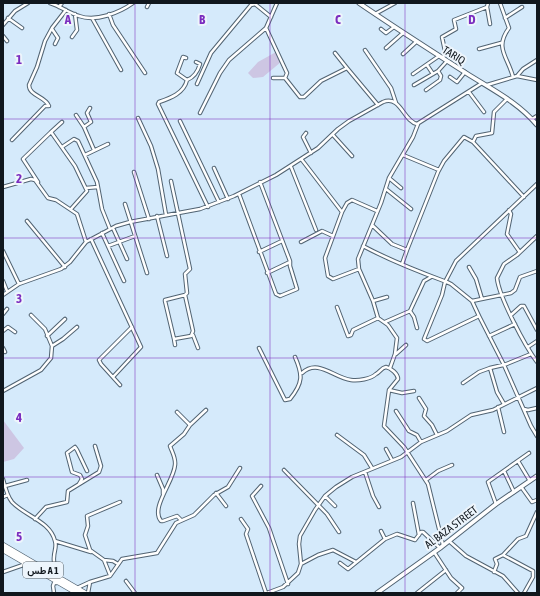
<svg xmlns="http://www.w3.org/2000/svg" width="540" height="596" font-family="'Asap Condensed',Vazirmatn,sans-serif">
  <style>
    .green { fill: #cdc6e3 }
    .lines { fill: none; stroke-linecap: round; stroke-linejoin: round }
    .minor-casing { stroke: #516372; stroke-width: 4.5 }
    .major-casing { stroke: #516372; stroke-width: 5.5 }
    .highway-casing { stroke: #516372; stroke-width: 6 }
    .minor { stroke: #fff; stroke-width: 2.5 }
    .major { stroke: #fff; stroke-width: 3.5 }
    .highway { stroke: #fff; stroke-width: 4.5 }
    .grid { fill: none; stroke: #7b2cbf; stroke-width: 1; stroke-opacity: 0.55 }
    .labels { text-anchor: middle; stroke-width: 4; stroke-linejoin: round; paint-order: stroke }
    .shield { fill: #edf5fc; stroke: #525a60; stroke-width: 1 }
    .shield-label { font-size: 10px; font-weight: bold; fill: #10171d }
    .street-label { font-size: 11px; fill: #10171d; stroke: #edf5fc }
    .grid-label { font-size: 13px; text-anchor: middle; font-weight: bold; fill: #7b2cbf; stroke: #edf5fc; stroke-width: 4; stroke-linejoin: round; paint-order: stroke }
  </style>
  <rect width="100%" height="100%" fill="#d5eafb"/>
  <path class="green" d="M276,52L281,62L263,77L253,78L248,73L258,62Z
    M3,420L24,448L14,459L3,462Z"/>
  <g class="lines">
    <defs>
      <path id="minor" d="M50,3C60,6 69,13 79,16C96,22 119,13 133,3
        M500,3L509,28C494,48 508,57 513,77
        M59,7L62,3
        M147,7L149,3
        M487,7L490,24
        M109,14L113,25L145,73
        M375,14L395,3
        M8,18L22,28
        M92,18L121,70
        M505,18L522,7
        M3,25L15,11L28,3
        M266,28L287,73L285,78L300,97H304L321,81L347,68L378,105
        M52,29L58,38L55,44
        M381,29L386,33L394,27
        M3,36L7,41
        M72,37L77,30L75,14
        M386,48L403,33
        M479,49L501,43
        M365,50L391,88L396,103
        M335,53L347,68
        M403,54L416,42
        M186,58L183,57L177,73L187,80C184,93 171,98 159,102L158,104L208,207
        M443,58L445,51L442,37L456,29L454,20L487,7L488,3
        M427,65L433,74
        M413,74L439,56
        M517,76L523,69L537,60
        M450,77L457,82L465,72
        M273,78H285
        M187,80C195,77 198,71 200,64L196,62
        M197,84L211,53L251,5L255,4L271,17
        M414,85L438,71L447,61
        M487,85L517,76L537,80
        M426,90L440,80L441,76L438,71
        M469,92L484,112
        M507,99L494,112L492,133L476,136L473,142L524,197
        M90,108L87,113L91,122L84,127L94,150
        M200,113L220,73L229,60L266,28L277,3
        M76,115L84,127
        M138,118L151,146L158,169L166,215
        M532,119L537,116
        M180,121L219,202
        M62,122L51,132L75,166L87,191L71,209
        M306,133L303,137L311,153
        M333,135L352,156
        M12,140L45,106H49C45,96 29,96 29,85L37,67L45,41L52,28L66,10
        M62,147L74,139L78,141L97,182L102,209L110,229
        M85,155L108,144
        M403,155L439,170
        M302,160L342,212L325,258L328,276L333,279L359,269
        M291,167L316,230
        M214,168L228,199
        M134,172L149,219
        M389,178L401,188
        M171,181L190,269L185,274L187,293L185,295L193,331L191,336L174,339L165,301V300L185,295
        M38,182L23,159L51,132
        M3,187L31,179L35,180L48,198L56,200L77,214L86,242
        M86,188L98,187
        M386,189L411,209
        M239,194L276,294L280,296L297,289L290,266V261L260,182
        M125,204L147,273
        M509,210L511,214L507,234L519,251
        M342,212L347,203L352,200L377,211
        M157,216L167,256
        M27,221L65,267
        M372,225L392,244L407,250L438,172L444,161L464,137L473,142
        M113,228L127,259
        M102,233L124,281
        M537,236L517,255L504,264L497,278C499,297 525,346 537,362
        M91,239L141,347L113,377
        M301,242L322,231L333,236
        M108,246L135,236
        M363,246C389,260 417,271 444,281C447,282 449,283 451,284L472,301L479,316L427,341L424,339L442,295L445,282L456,261L537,184
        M3,251L19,284
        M259,252L282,241
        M402,264L407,250
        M469,267L476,279L482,299
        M267,273L290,262
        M3,281L7,291
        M3,295L19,284L61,269L70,262L86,242L116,226L130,222L200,209L234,196L276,175L318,148L338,129L349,121L383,102C401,95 403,121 417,124L482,83
        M373,301L387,297
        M472,301L511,293L515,290L520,277L537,271
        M337,307L348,336L351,335L353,330L378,318
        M410,311L424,281L431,277
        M3,314L7,309
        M511,315L521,306H524L537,330
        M479,316L504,365L531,354
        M385,322L410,311L414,317L417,328
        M3,331L8,327L15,332
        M193,335L198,348
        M47,336L65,319
        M489,336L515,324
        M174,339L175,345
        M52,346L63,339L77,327
        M528,347L537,341
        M3,348L5,352
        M259,348L285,400L290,399C303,383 303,375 295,357
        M396,354L406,345
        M390,368L395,354L397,338L388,325L378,318L373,301L359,269L358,259L381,203L389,178L413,137L418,124
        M302,373C318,358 334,378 351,380C358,381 371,379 376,374C380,372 381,368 386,367C391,368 398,374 398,379L389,390L384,426L404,447L428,484L443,545
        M463,383L479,372L490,368
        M120,385L101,364L99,360L132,327
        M389,390L402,393L414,391
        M3,391L41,370L51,358L52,346L45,329L31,315
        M419,398L426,409L424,416L432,425L437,435
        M504,404L497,392L490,368L503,365H504L531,426L537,436
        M498,407L504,432
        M524,409L528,410L537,408
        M396,411L409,431L417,435L421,442
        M177,412L190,425L184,434L170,446C172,452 176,458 175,465C174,481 150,508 161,521H163L177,516L181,520
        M190,425L206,410
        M337,435L364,455L372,468
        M386,449L392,460
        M518,461L530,481
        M284,470L327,514L339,532
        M504,471L514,492
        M365,472L373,496L379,507
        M157,475L163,489V494
        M3,479C5,487 7,496 12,502C25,516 50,521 55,541C57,547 54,551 54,557C53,563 56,569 56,575
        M426,480L438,471L452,465
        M79,484L82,479L80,475L72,472L67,453L75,447L77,450L87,471
        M5,486L27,480
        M261,486L252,496L269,528L288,584
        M522,488L532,502L537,500
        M216,493L226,506
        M325,496L335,506
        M3,497L8,495
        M413,503L419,535
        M496,504L488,482L529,453
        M35,519L46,507L67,502L68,491L99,472L101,466L95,446
        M241,519L248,529L246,534L266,593
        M381,531L385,539
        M55,541L91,552
        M449,541L466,556L503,576L518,593
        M434,552L451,578L462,588L457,593
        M503,555L533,571V577L524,593
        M104,560L110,575
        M340,563L348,569L385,539L397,534L415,540L421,532H423L440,548
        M118,564L113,561L104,560L90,550L85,535L88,526L87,516L120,502
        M301,564L318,555L333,550L356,562
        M3,572L26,564
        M494,572L497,564L495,559L503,555L518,539L526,536L537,512
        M126,581L135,593
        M77,588L90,582
        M54,593L53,586L54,583H57
        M88,593L90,582L110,576L122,559L157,553L176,523L194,515L214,495L228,487L240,468
        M267,593L283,587L298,573L301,564L299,544L300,536L315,510L325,496L336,487L352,477L401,457L421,442L447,431L471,415L493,410L537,388
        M417,593L446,570"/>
      <path id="major" d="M359,3C394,27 430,50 466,73C491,89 518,102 537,125
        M377,593L440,548L496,504L537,476"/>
      <path id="highway" d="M3,545L85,593
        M3,550L77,593"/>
    </defs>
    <use href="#minor" class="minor-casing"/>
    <use href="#major" class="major-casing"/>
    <use href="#highway" class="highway-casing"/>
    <use href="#minor" class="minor"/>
    <use href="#major" class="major"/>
    <use href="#highway" class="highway"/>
  </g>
  <path class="grid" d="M135,3V593M270,3V593M405,3V593M3,119H537M3,238H537M3,358H537M3,477H537"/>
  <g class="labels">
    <rect class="shield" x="23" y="562" width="40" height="16" rx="3"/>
    <g class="shield-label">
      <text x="43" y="574">طس A 1</text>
    </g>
    <g class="street-label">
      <text transform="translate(454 55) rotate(32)" y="4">TARIQ</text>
      <text transform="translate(451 527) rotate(-37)" y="4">AL BAZA STREET</text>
    </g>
  </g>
  <g class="grid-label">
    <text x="68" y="24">A</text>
    <text x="202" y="24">B</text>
    <text x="338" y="24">C</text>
    <text x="472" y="24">D</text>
    <text x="19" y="64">1</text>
    <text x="19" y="183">2</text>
    <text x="19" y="303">3</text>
    <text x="19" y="422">4</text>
    <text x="19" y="541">5</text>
  </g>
  <rect width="540" height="596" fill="none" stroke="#10171d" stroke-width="8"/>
</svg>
